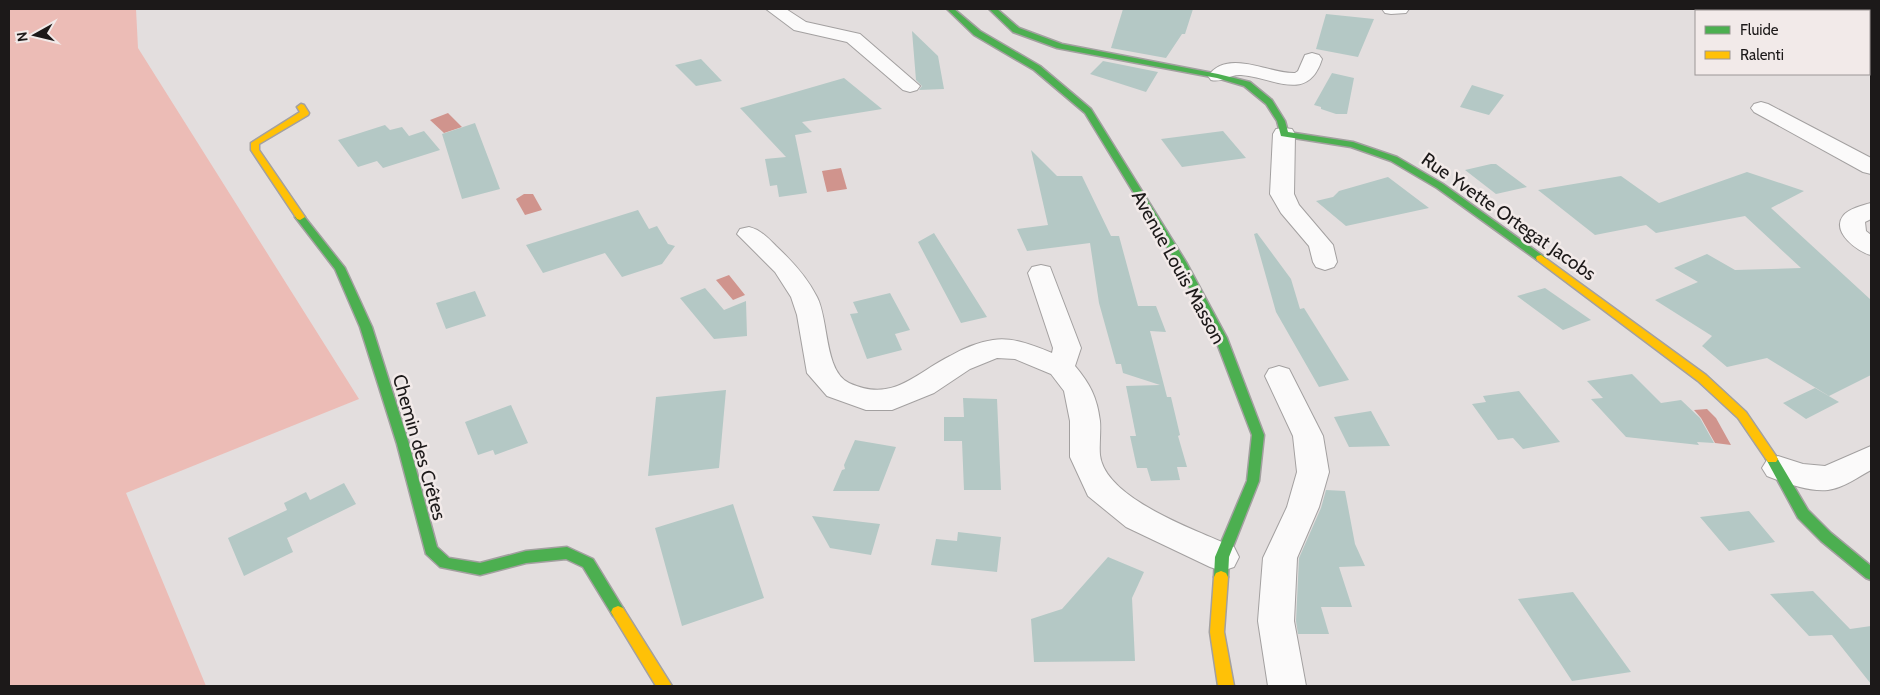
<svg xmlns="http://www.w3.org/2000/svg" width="1880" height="695" font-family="Cabin,sans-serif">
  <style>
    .green { fill: #ecbcb6 }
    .water { fill: #d0948d }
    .building { fill: #b4c8c5 }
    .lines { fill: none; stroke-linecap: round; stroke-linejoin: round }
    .street-casing { stroke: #a3a0a0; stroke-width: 2 }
    .fast-casing { stroke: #a3a0a0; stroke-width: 3 }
    .slow-casing { stroke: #a3a0a0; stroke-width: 3 }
    .street { fill: #fbfafa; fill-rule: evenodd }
    .fast { fill: #4caf50; fill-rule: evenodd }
    .slow { fill: #ffc107; fill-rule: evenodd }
    .labels { text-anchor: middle; stroke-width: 5; stroke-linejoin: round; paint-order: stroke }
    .street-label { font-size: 19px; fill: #1c1919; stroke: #f2eae9 }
  </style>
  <rect width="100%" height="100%" fill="#e3dede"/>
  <path class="green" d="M9,9H136L138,48L359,399L126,493L206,686H9Z"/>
  <path class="water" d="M448,113L462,127L444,133L430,120Z
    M841,168L847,189L827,192L822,171Z
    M524,194H533L542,210L525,215L516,199Z
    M729,275L745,295L733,300L716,280Z
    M1707,409L1716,418L1731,445L1715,443L1701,418L1694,410Z"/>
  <path class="building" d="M1123,9H1193L1185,34H1182L1166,58L1111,48Z
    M1326,14L1374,19L1358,57L1316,49Z
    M912,31L938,56L944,89L919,90L922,86L916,80Z
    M701,59L722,81L696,86L675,65Z
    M1103,61L1158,72L1146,92L1090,74Z
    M1332,73L1354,78L1347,114H1336L1321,109V107L1314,105Z
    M844,78L882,109L802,122L812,132L795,135L807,193L779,197L777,185L770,186L765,159L786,157L740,108Z
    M1472,85L1504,95L1489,115L1460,107Z
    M475,123L500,189L462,199L442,134Z
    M385,125L390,130L402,127L409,136L424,131L440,150L383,168L377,161L358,167L338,140Z
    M1223,131L1246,158L1182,167L1161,139Z
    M1031,150L1057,176H1082L1111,236H1119L1138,306H1156L1166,332L1150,331L1167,397H1171L1180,435L1178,436L1187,467H1177L1180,480L1151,481L1147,468H1137L1130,436H1136L1126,386L1160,385L1123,373L1121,364H1116L1099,303L1090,243L1027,251L1017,229L1048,225Z
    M1491,164H1496L1527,187L1496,194L1465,170Z
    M1747,172L1804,191L1771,208L1871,300V375L1829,396L1767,358L1727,367L1702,346L1712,336L1655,300L1698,282L1674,268L1707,254L1735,270L1801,268L1745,216L1656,233L1646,225L1595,235L1538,190L1621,176L1659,203Z
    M1388,177L1429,208L1346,226L1316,201L1333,197L1339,191Z
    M638,210L649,229L657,226L668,244L675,246L662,264L622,277L605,253L543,273L526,245Z
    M934,233L987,317L961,323L918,242Z
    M1257,233L1291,279L1300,309L1304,308L1349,380L1319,387L1276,312L1254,234Z
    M705,288L724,310L746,301L747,336L714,339L680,298Z
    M1545,288L1591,320L1563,330L1517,296Z
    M475,291L486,316L446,329L436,303Z
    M890,293L910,330L895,334L902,350L867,359L850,314L858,313L853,302Z
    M1632,374L1661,403L1681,400L1700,418L1714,443L1697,442L1699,445L1626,437L1591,399L1603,398L1587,381Z
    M1815,388L1839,402L1806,419L1783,403Z
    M726,390L719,468L648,476L656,397Z
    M1519,391L1531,406L1560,442L1523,449L1513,438L1498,440L1472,404L1486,402L1483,396Z
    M963,398L997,399L1001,490H964L962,441H944V417H964Z
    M511,405L528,443L495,455L493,450L478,455L465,422Z
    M1371,411L1390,446L1349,447L1334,417Z
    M855,440L896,447L879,491H833L842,470L845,469L844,465Z
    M344,483L356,504L287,538L293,552L244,576L228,538L287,510L284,503L306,492L310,500Z
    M1326,490L1345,491L1355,544L1365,566L1339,567L1352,607H1321L1329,634H1298L1296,621L1299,558L1321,508Z
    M733,504L764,598L682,626L655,528Z
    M1749,511L1775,542L1729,551L1700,517Z
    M812,516L880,524L871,555L830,548Z
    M958,532L1001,537L997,572L931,565L936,539L957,541Z
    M1108,557L1144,572L1132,598L1135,661L1034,662L1031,619L1062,609Z
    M1813,591L1850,629L1871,626V684L1832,635L1809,636L1770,594Z
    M1573,592L1631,672L1572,681L1518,599Z"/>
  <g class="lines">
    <defs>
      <path id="street" d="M766,9H786L806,22L860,34L920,86L917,90L910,92L903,90L847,42L794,30Z
        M1382,9H1409L1406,13L1391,14L1385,13Z
        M1809,9H1831L1833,11H1811Z
        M1869,28H1871V39H1869Z
        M1312,53L1319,55L1322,59C1308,104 1273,77 1241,75C1229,74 1223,83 1211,80L1208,76C1228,48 1269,74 1295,73L1298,71L1305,55Z
        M1761,102L1768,104L1871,158V174L1863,172L1754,112L1751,108L1754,104Z
        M1284,128L1292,129L1295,134L1294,194L1299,205L1333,245L1337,262L1334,267L1325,270L1316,267L1313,262L1309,246L1281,213L1270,194L1273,134L1276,129Z
        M1871,203V219L1865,222L1866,231L1871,235V255C1858,252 1831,232 1843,216C1848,209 1863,205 1871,203Z
        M749,227C761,230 768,238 776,246C792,261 807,277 817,297C829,320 824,371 849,383C893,403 914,374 950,356C962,349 979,342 993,340C1013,337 1033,345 1052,353L1053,348L1028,273L1032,267L1041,265L1050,267L1081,348L1075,366C1090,384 1097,397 1100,421C1101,432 1099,444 1100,455C1105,499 1198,531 1234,547L1239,557L1234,567L1222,571L1210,567L1126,527L1088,496L1070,457V421L1064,391L1051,374L1015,359L997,358L970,369L934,393L892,410H866L827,396L807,373L797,315L791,297L775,272L737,234L740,229Z
        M1279,366L1289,369L1323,436L1329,472L1319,507L1297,558L1294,621L1306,686H1268L1258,621L1263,558L1287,507L1297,472L1293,436L1265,376L1269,369Z
        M1871,446V470C1858,477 1843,488 1828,490C1808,492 1786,483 1767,476L1762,468L1767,460L1778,456L1803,464L1825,466Z"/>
      <path id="fast" d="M947,9H954L980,31L1040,66L1091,109L1186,262L1227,338L1264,435L1259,481L1229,557L1228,577L1226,581L1221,583L1216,581L1214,577L1215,557L1247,481L1252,435L1215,338L1176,262L1085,113L1034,70L974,35Z
        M989,9H997L1019,28L1062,44L1218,74L1250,82L1272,100L1285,121L1288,132L1353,142L1397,157L1443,184L1546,258L1545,260H1537L1437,188L1391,161L1351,147L1281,136L1277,121L1266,104L1244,86L1217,78L1057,48L1013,32Z
        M300,214L303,215L345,268L372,327L409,444L437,547L449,558L480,563L526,551L567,547L593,559L623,608L625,612L623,616L618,618L613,616L583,567L566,559L526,563L480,575L440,567L426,554L397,444L360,327L335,269L295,217Z
        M1772,454L1776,456L1808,510L1831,533L1871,566V580L1866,578L1821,541L1798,518L1766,459L1768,456Z"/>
      <path id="slow" d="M301,104L304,105L309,113L308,115L259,144V150L305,217L300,220L297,219L251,150V143L300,112L297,107Z
        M1541,255L1706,375L1746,412L1776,456L1778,459L1776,462H1768L1738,418L1698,381L1537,260L1536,258L1537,256Z
        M1221,571L1226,573L1228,577L1224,632L1234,686H1218L1210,632L1214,577L1216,573Z
        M618,606L623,608L672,686H656L611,612L613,608Z"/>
    </defs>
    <use href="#street" class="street-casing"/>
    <use href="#fast" class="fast-casing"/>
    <use href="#slow" class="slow-casing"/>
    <use href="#street" class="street"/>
    <use href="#fast" class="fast"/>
    <use href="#slow" class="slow"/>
  </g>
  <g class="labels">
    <g class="street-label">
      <text transform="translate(1509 216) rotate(35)" y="7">Rue Yvette Ortegat Jacobs</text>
      <text transform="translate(1179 267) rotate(61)" y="7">Avenue Louis Masson</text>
      <text transform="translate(420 447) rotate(74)" y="7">Chemin des Crêtes</text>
    </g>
  </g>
  <rect width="1880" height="695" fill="none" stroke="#1c1919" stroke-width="20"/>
  <rect x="1695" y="10" width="175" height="65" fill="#f2eae9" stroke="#9c9696"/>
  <rect x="1705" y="26" width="25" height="8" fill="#4caf50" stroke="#9c9696"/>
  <text x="1740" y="35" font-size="15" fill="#1c1919">Fluide</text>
  <rect x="1705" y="51" width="25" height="8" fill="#ffc107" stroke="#9c9696"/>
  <text x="1740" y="60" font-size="15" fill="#1c1919">Ralenti</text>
  <g transform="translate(35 35) rotate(262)" stroke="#f2eae9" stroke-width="4" paint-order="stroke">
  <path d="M0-4L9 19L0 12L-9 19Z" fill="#1c1919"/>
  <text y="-8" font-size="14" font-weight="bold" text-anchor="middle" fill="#1c1919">N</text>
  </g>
</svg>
